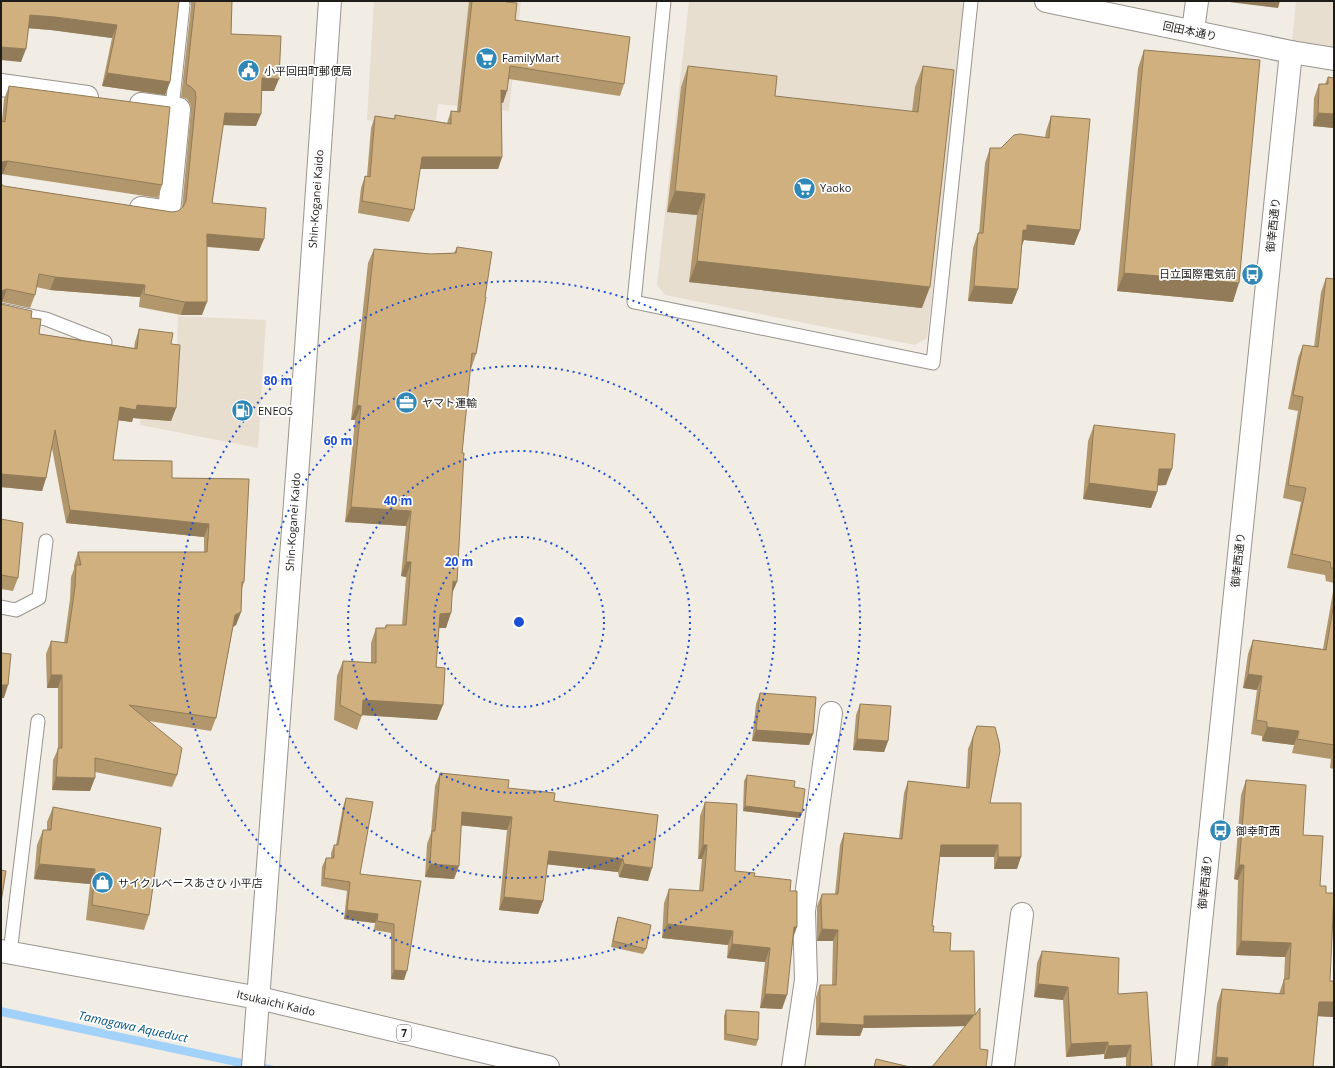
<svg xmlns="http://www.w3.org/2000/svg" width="1335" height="1068" font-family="'Open Sans','Noto Sans JP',sans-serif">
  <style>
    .built { fill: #e7ded0 }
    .water { fill: #a2d1fa }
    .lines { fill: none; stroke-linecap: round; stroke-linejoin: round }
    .lane-casing { stroke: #99948d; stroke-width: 15 }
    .street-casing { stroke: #99948d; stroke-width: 24 }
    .secondary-casing { stroke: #99948d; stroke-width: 24 }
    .primary-casing { stroke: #99948d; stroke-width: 24 }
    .lane { stroke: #fff; stroke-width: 13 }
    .street { stroke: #fff; stroke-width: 22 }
    .secondary { stroke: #fff; stroke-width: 22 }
    .primary { stroke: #fff; stroke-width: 22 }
    .wall { fill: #b2976c }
    .shaded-wall { fill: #917b58 }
    .building { fill: #cfb07e; stroke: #917b58 }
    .ring { fill: none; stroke: #1d4ed8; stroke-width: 2; stroke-dasharray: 2 4 }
    .labels { text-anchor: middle; stroke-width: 3.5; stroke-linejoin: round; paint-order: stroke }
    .shield { fill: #fff; stroke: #62605e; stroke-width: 1 }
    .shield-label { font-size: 10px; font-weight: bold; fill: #1e1c19 }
    .street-label { font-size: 11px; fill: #1e1c19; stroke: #fff }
    .poi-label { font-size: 11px; fill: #1e1c19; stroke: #fff; text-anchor: start }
    .water-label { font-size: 12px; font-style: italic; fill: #025384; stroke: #fff }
    .centre { fill: #1d4ed8; stroke: #fff; stroke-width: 2 }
    .ring-label { font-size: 12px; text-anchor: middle; font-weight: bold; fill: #1d4ed8; stroke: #fff; stroke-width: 3.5; stroke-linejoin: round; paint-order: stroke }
  </style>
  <rect width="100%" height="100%" fill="#f1ece4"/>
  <path class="built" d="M374,1H521L509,111L438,104L435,129L367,120Z
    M689,1H959L966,8L927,338L915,345L665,295L657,285Z
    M1296,1H1334V59L1291,52Z
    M178,316L266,320L258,448L140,425L147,349L177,352Z"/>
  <path class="water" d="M1,1007L279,1067H240L1,1016Z"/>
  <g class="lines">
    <defs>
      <path id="lane" d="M664,1L634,302L933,363L971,1
        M172,108L183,5
        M1,310L46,319L105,342
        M1,607L16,610L39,598L46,541
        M10,953L38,721"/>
      <path id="street" d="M1193,31L1197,1
        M1,85L87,97
        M141,104L179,109L169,212L141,208
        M793,1067L806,980L804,911L831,713
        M1003,1067L1022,914
        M1186,1067L1291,52"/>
      <path id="secondary" d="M1046,1L1291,52L1334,59
        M253,1067L301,422L330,1"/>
      <path id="primary" d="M1,951L259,998L548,1067"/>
    </defs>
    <use href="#lane" class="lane-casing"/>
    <use href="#street" class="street-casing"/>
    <use href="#secondary" class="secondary-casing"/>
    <use href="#primary" class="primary-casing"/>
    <use href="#lane" class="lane"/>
    <use href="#street" class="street"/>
    <use href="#secondary" class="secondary"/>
    <use href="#primary" class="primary"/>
  </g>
  <path class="wall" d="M1,1H179L170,82L165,95L102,86L112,38L51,30L28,28L21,62Z
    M190,1H232L231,34L274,91H261L256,126L223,125L212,203L259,251L207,247L202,315H181L139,307L140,297L50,290L36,287L35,295L30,308L2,302L1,303V184L4,186L172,212L178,211L182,208L191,110L190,104L187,99L181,97L191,6Z
    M469,1H506L515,20L624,84L620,96L509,79L503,103H501L502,157L498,169H420L414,210L409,222L358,213L361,188L365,176H367L371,128L375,116L394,119L395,115L447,123L451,111H457Z
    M1144,50L1233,302L1117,291L1138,68Z
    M688,66L775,96L912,112L915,87L923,66L922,308L689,282L697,215L667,212L681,87Z
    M1328,77L1334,78V128L1313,126L1314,98L1319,84H1325Z
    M9,86L162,185L158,198L1,174V121H2L4,99Z
    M1051,116L1080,230L1074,245L1024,240L1022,245L1018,289L1012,304L968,301L973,248L978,233H979L985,163L990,148H1001L1045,138L1046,131Z
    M457,247L485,297L476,354L471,369H470L462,453L452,595L446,628H439L436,667L437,720L362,715L357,730L334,720L337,676L343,661L371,663V643L376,628H385L386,625H402L406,577L401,576L406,526L345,522L355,420H351L368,263L374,249L431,254L454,253Z
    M1326,278L1334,279V583L1326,581L1325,575L1287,568L1301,502L1283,498L1298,411L1288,409L1298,358L1303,345L1314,347L1321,292Z
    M1,304L31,318L39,334L134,348L135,342L139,329L171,344L176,408L171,421L133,418L132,422L118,420L113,460L172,478L249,479L244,582L242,588L241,612L236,625L233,627L216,718L211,731L149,721L177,775L172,787L95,772L90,791L52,790L53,760L58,749V688H47L46,654L51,641L64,643L70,599L71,577L74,569V565L78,552H204V537L66,523L52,448L46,478L42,491L1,487Z
    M1094,425L1166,485H1157V492L1151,508L1083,499L1088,441Z
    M1,519L18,578L13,591L1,589Z
    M1334,586V769L1330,768L1331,759L1292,753L1294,745L1262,741V736L1251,734L1257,690L1243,688L1248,654L1253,640L1323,649Z
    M760,693L813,734L809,745L752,741L756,704Z
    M860,704L888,741L884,752L853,750L856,715Z
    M977,726L990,803L1017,869H994V857H940L932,926L933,932L950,951L975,1015L980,1049L986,1067L965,1026L863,1028L860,1036L816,1035V997L820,985H832L833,941H817V906L822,894H835L840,845L844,833L899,838L904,793L908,781L966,788L968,749Z
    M440,773L508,788L554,801L658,815L648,881L619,877L618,872L547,864L543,901L538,914L499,910L507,830L461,825L454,879L425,877L427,844L431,833L435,786Z
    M747,775L794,787L802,813L800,818L743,811L744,781Z
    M1246,780L1303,835L1320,886L1330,981H1334V1017L1318,1016L1313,1067H1211L1217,1004L1222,989L1279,994L1284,979L1285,957L1236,955L1238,880L1234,879L1241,795Z
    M346,798L360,874L421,881L404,980L391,979V933L374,930L375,923L344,919L347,891L321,886L322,867L326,858H331V853L334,845H336L343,807Z
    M705,802L735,871L754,876L790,891L793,940L782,1009L760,1008L765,962L727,958L728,945L662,938L664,903L669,889L699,891L702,859H698L700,816Z
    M53,807L149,915L144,930L86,920L90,884L34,879L37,845L43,830H47V822Z
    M618,917L646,949L643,954L611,947L616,923Z
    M1042,951L1118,994L1152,1067H1126V1057L1104,1059V1054L1066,1057L1063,1000L1034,997L1037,963Z
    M726,1010L758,1040L756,1046L724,1040V1016Z"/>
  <path class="shaded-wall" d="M1221,1H1280L1278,8Z
    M30,15L55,17L117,25L112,38L51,30L25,28Z
    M1,47L26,49L21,62L1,60Z
    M107,73L170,82L165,95L102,86Z
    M262,78L279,79L274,91H257Z
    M501,90L507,91L503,103L497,102Z
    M225,113L261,114L256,126L220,125Z
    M1318,113L1334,114V128L1313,126Z
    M422,157H502L498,169H418Z
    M8,161L3,174H1V162Z
    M675,191L705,194L697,215L667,212Z
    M1027,225L1080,230L1074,245L1024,240L1022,245L1023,230Z
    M207,234L264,239L259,251L202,246Z
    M697,261L930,287L922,308L689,282Z
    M1124,273L1239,283L1233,302L1117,291Z
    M55,277L145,285L140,297L50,290Z
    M974,286L1018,289L1012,304L968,301Z
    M7,289L2,302L1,303V291Z
    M185,302H207L202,315H181Z
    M137,405L176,408L171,421L133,418L132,422L116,420L120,407Z
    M357,405L361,406L355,420H351Z
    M1159,469H1172L1166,485L1153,486Z
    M1,474L46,478L42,491L1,487Z
    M1089,483L1157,492L1151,508L1083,499Z
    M351,507L411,511L406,526L345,522Z
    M70,510L209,524L204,537L66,523Z
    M406,562H411L406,577L401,576Z
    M453,581L457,582L451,596Z
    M241,612L236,625L230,628L235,615Z
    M451,613L446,628H435L440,614Z
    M1248,674L1262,676L1257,690L1243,688Z
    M51,675H62L58,688H47Z
    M1,685H8L4,698H1Z
    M363,700L443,705L437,720L361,715Z
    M1267,727L1299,731L1294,745L1262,741Z
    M756,730L813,734L809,745L752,741Z
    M857,739L888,741L884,752L853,750Z
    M56,777L95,778L90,791L52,790Z
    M745,806L802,813L800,818L743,811Z
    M462,812L512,817L507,830L457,825Z
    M703,845H707L702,859H698Z
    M941,845H998L994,857H937Z
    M549,851L623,859L618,872L544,864Z
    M998,857H1021L1017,869H994Z
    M39,864L95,869L90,884L34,879Z
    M430,864L459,866L454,879L425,877Z
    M624,864L652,868L648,881L619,877Z
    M1239,865H1244L1238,880L1234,879Z
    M504,897L543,901L538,914L499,910Z
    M347,910L378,914L375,923L344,919Z
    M667,924L733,931L728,945L662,938Z
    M794,927H797L792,941Z
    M822,929L838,930L833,941H817Z
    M1241,941L1291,943L1285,957L1236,955Z
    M732,944L770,948L765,962L727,958Z
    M394,970L407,971L404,980L391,979Z
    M1038,984L1068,987L1063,1000L1034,997Z
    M765,994L787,995L782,1009L760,1008Z
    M1319,1002H1334V1017L1314,1016Z
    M974,1015L970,1026L863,1028L860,1036L816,1035L820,1023L864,1016Z
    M1108,1042L1104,1054L1066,1057L1071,1044Z
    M1131,1045L1126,1057L1104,1059L1108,1046Z
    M1216,1057L1228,1058L1225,1067H1213Z"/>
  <path class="building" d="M1,1H179L170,82L107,73L117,25L55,17L30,15L26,49L1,47Z
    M195,1H232L231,34L281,36L279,79L262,78L261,114L225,113L212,203L266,208L264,239L207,234V302H185L144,294L145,285L55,277L39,274L35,295L7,289L1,291V184L4,186L172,212L178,211L183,207L186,201L196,98L195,91L191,87L186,84Z
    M472,1H506V2L517,3L515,20L630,37L624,84L510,66L507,91L501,90L502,157H422L414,210L362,201L365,176L370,177L375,116L395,119V115L451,124V111L460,112Z
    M1144,50L1260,60L1239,283L1124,273Z
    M688,66L777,76L775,96L918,112L923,66L954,70L930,287L697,261L705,194L675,191Z
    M1328,77L1334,78V114L1318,113L1319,84H1328Z
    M9,86L170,107L162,185L8,161L1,162V121L5,122Z
    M1051,116L1090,119L1080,230L1027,225V230H1023L1018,289L974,286L978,233H983L990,148H1001L1014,135L1020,134L1049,138Z
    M457,247L492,252L485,297H486L476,354L472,353L462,453H464L457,582L453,581L451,613L440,614L436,667L445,668L443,705L363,700L362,716L340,705L343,661L376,663V628H386V625H406L411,562H406L411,511L351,507L361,406L357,405L374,249L431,254L456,253Z
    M1326,278L1334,279V568H1331L1330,562L1292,554L1306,488L1288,485L1303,397L1293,395L1303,345L1318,347Z
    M1,304L32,311L31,318L41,319L39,334L137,349L139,329L173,333L171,344L180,345L176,408L137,405L136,410L120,407L113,460L172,461V478L249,479L244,582H242L241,612L235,615L216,718L129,705L182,748L177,775L95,758V778L56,777L58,748H62V675H51V641L67,643L75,587L76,565H81L78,552H207L209,524L70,510L55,430L46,478L1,474Z
    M1094,425L1175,434L1172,469H1159L1157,492L1089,483Z
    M1,519L23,523L18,578L1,575Z
    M1334,602V745L1297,739L1299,731L1267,727V722L1256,720L1262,676L1248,674L1253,640L1326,650Z
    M1,653L11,654L8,685H1Z
    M760,693L816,697L813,734L756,730Z
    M860,704L891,706L888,741L857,739Z
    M977,726L995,727L999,742L1000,751L990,803H1021V857H998V845H941L932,926H934L933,932L951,933L950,951H974L975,1015L980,1008V1049L988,1050L986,1067H932L974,1015L864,1016V1025L820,1023V985H836L838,930L822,929L821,900L822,894H838L844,833L902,839L908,781L969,788L973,737Z
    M440,773L509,780L508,788L555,793L554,801L658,815L652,868L624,864L623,859L549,851L543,901L504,897L512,817L462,812L459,866L430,864L432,831H435Z
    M747,775L795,781L794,787L805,789L802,813L745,806Z
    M1246,780L1306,785L1303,835L1323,836L1320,886H1326V893H1334L1330,981H1334V1002H1319L1313,1067H1227L1228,1058L1216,1057L1222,989L1284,994V979H1289L1291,943L1241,941L1244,865H1239Z
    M346,798L373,802L360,874L421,881L407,971L394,970V924L377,921L378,914L347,910L350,882L324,878L326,858H334V845H338Z
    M705,802L737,804L735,871L755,873L754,876L791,880L790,891H797V927H794L787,995L765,994L770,948L732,944L733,931L667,924L669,889L703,891L707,845H703Z
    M53,807L161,828L149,915L92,905L95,869L39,864L43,830H51Z
    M1,870L6,871L1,902Z
    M618,917L651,925L646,949L613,941Z
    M1042,951L1119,958L1118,994L1147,992L1152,1067H1130L1131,1045L1108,1046V1042L1071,1044L1068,987L1038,984Z
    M726,1010L759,1012L758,1040L726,1034Z
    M876,1059L910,1067H874Z"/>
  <g class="ring">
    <circle cx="519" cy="622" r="85"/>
    <circle cx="519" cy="622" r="171"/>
    <circle cx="519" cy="622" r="256"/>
    <circle cx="519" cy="622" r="341"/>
  </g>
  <defs>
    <symbol id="supermarket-disc" viewBox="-11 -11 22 22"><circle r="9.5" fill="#3088b6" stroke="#fff"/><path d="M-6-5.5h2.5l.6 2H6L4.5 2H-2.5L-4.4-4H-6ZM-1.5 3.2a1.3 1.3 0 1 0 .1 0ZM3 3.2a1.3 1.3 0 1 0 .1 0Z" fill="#fff"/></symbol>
    <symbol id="civic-disc" viewBox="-11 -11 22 22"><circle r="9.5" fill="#3088b6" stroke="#fff"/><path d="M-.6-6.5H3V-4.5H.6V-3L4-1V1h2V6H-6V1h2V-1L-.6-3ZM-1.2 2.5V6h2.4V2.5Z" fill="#fff"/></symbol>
    <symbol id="bus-disc" viewBox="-11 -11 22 22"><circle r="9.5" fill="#3088b6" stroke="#fff"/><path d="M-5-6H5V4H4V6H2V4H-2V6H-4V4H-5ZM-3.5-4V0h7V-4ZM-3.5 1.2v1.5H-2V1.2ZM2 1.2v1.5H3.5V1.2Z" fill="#fff"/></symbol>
    <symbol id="office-disc" viewBox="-11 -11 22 22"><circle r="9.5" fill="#3088b6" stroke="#fff"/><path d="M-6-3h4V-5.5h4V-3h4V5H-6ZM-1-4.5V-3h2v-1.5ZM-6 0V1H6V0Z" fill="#fff"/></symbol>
    <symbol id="fuel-disc" viewBox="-11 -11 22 22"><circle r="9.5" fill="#3088b6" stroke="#fff"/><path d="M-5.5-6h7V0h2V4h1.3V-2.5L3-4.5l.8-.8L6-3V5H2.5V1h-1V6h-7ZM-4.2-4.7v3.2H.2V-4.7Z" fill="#fff"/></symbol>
    <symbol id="shop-disc" viewBox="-11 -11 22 22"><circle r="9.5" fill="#3088b6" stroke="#fff"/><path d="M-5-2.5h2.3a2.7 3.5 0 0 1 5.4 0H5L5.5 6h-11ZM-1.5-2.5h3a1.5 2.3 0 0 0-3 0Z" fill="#fff"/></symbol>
  </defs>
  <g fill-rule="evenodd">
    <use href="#supermarket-disc" x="474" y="46" width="25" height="25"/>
    <use href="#civic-disc" x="236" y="58" width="25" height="25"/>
    <use href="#supermarket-disc" x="792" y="176" width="25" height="25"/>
    <use href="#bus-disc" x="1240" y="262" width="25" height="25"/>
    <use href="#office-disc" x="394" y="390" width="25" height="25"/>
    <use href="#fuel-disc" x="230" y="398" width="25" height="25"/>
    <use href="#bus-disc" x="1208" y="818" width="25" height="25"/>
    <use href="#shop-disc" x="90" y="870" width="25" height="25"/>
  </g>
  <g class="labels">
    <rect class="shield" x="397" y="1025" width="14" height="16" rx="3"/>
    <g class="shield-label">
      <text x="404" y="1037">7</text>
    </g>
    <g class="street-label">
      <text transform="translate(1190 31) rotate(12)" y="4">回田本通り</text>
      <text transform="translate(316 199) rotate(-86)" y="4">Shin-Koganei Kaido</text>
      <text transform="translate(1273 225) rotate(-84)" y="4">御幸西通り</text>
      <text transform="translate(293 522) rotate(-86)" y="4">Shin-Koganei Kaido</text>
      <text transform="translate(1238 560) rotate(-84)" y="4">御幸西通り</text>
      <text transform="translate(1205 882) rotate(-84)" y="4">御幸西通り</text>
      <text transform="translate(276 1003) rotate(13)" y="4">Itsukaichi Kaido</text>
    </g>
    <g class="poi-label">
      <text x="502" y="62">FamilyMart</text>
      <text x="264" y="75">小平回田町郵便局</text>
      <text x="820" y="192">Yaoko</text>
      <text x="1236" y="278" text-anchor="end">日立国際電気前</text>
      <text x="422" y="407">ヤマト運輸</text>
      <text x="258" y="415">ENEOS</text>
      <text x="1236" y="835">御幸町西</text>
      <text x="118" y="887">サイクルベースあさひ 小平店</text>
    </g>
    <g class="water-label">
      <text transform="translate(133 1027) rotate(12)" y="4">Tamagawa Aqueduct</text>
    </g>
  </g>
  <circle cx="519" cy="622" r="6" class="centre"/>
  <g class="ring-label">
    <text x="278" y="385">80 m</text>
    <text x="338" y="445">60 m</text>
    <text x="398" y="505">40 m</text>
    <text x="459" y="566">20 m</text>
  </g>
  <rect width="1335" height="1068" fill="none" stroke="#1e1c19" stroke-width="4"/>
</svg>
